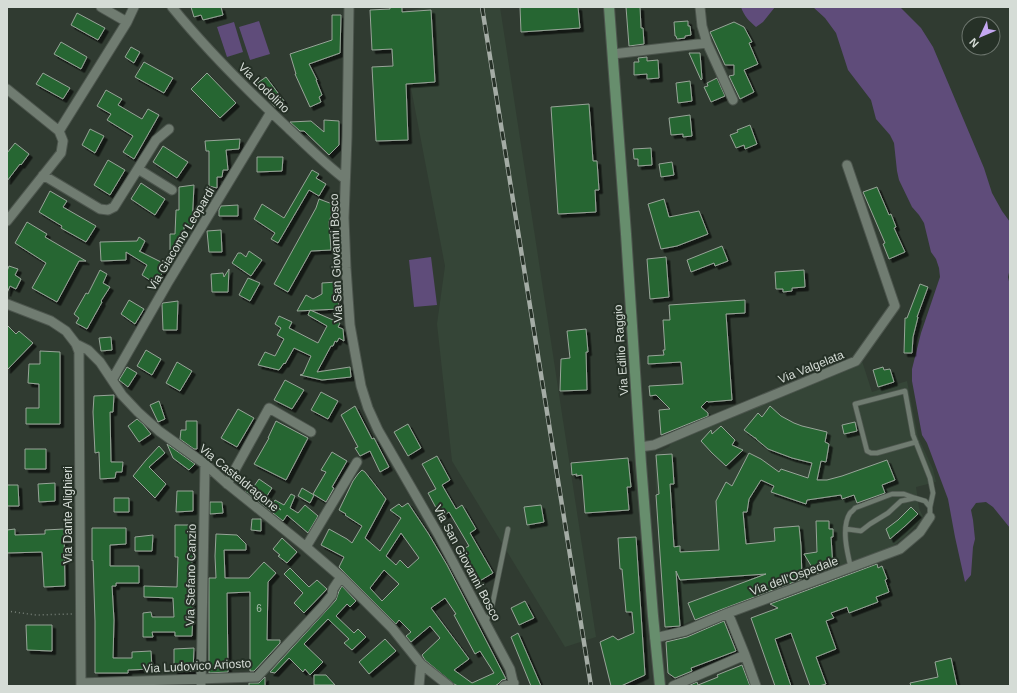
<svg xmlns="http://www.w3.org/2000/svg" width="1017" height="693" font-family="Helvetica,sans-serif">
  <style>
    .built { fill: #354537 }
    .green { fill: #5f4c7a }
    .building { fill: #266632; stroke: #97a498; fill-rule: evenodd; filter: url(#shadow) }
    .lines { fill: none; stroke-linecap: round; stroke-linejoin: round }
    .service-casing { stroke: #4d564e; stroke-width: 6 }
    .minor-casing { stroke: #4d564e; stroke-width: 11 }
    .secondary-casing { stroke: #4d564e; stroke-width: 12 }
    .path { stroke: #778078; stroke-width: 1.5; stroke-dasharray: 1 3; stroke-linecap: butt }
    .service { stroke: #707c71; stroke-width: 4.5 }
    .minor { stroke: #707c71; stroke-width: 9 }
    .secondary { stroke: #678e6d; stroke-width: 10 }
    .rail-casing { stroke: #a4aca5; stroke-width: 4.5 }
    .rail { stroke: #263127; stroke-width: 3; stroke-dasharray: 9; stroke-linecap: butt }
    .labels { text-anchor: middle; stroke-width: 4; stroke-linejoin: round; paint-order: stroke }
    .number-label { font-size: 10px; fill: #a9bead }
    .street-label { font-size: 12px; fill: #d5dcd6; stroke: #263127 }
  </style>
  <defs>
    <filter id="shadow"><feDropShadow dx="3.5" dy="3.5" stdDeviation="0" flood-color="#0009"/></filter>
  </defs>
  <rect width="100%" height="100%" fill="#303b31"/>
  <path class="built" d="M428,7H500L596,637L565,647L452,461L437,324L445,266L411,88L406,11Z
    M862,361L872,392L907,381L918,437L933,469L936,482L916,487L919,508L923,517L905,537L889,549L871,556L802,578L695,619L680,626L665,627L656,495L655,454L669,447L672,440Z"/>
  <path class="green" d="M741,7H775L763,22L756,27C749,21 744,16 741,7Z
    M813,7H900L921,28L933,47L984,168L992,193L1002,211L1010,222V268L1008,277L1010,286V528L993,507L986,502L976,503L971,510L973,520L975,539L973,547L971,575L965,582L955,537L948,499L927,443L922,435L912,381V369L921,333L940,277L939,268L936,259L931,252L924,223L919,215L912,207L899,180L897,171L894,143L890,135L876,119L871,100L848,70L836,33L825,18Z
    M259,21L270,54L250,60L239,27Z
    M234,22L243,52L227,57L217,27Z
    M431,257L437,305L414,307L409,260Z"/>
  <path class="building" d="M191,7H221L223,15L203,20L201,15L194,17Z
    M390,7H402V12L431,10L435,82L406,84L408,140L376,141L372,67L393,66L392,49L372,50L370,10L390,9Z
    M520,7H578L580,28L521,32Z
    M626,7H640L641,28H643L644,44L629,46Z
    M77,13L105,28L98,40L71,25Z
    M332,15H341L340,53L309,64L317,80H316L322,95L319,97L321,102L310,107L295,74H296L290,54L332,40Z
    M688,21V26H690L691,35L685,36V38L677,39L676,36H675L674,22Z
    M734,22L744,27L752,42L749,43L758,64L744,70L754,92L740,99L729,76L734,75V65H725L710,32Z
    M61,42L87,57L81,69L54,54Z
    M131,47L140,52L134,63L125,57Z
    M689,53H700L702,79L701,80Z
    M647,57V61L658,60L659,78L647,79V74L634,75V62H639L638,58Z
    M144,62L173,78L164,93L135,77Z
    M43,73L70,88L63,99L36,84Z
    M207,73L236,103L220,118L191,89Z
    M266,77L284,101L275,107L256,84Z
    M717,78L725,96L711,102L704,87L708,86L707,83Z
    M690,81L692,101L678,103L676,83Z
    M106,90L122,99L118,105L142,119L148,109L159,115L134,159L123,152L133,136L107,120L111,114L97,106Z
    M589,104L593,161H597L599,190H595L596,212L558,214L551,107Z
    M690,115L692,136L683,137V134L671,135L669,118Z
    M324,120L339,121V145L329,155L304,131H300L290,122L311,121L324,132Z
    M750,125L757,144L745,149L744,145L736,148L730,135L738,132L737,130Z
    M90,129L104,136L95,153L82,145Z
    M240,139L239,149L226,150L228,170H223L222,177H217V188L209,186V151H206L205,141Z
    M15,143L29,154L21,165L20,164L7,181V153Z
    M163,146L188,162L177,178L153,162Z
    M651,148L652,165L638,166V159H634L633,149Z
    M257,157H283L282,171L257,172Z
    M108,160L125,170L110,195L94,185Z
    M672,162L674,175L661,177L659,164Z
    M312,170L319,174L316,178L326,184L319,196L309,190L278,243L271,239L275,233L254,219L262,204L284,218Z
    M141,183L165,199L155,215L131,199Z
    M194,185L192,226H184V244L180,250H170V234H175L176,210H179V187Z
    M877,187L889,215L891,214L896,227L894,228L905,252L889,259L883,244L885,243L863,192Z
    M50,191L67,201L63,207L96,226L86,242L61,228L62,226L39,212Z
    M319,199L335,205L329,222L331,250L311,251L288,292L274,284L316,208Z
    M664,199L669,217L699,211L708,234L677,246L661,249L648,204Z
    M238,205V216H219V210L221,206Z
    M27,222L47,234L45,237L86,261H79L57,302L32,288L46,263L15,243Z
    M221,230L222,252H209L207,231Z
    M139,237L145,241L140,251H139L167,265L156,284L142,275L147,265L126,252V260L101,261L100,242L137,241Z
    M722,246L728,261L715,266L714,263L691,272L687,260Z
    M249,251L262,260L251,276L232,263L238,253H241L246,257Z
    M666,257L669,297L650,299L647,259Z
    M9,266L18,269L15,275L21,279L16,289L10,286L7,293V271Z
    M229,269L228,292H212L211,274L223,273L224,277Z
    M100,270L107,274L103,283L110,287L101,301L102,302L87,329L76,323L79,318L74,314L86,293L88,294Z
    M804,270L805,287L792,288V291L783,292V289H776L775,272Z
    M248,278L260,283L250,301L239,295Z
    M337,282L339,309L297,311L306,295L313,299L322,294V283Z
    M920,284L928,287L917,317H918L913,337L912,353H904L905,318H907Z
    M129,300L144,309L135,324L121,314Z
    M745,300V313L726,314L732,400L708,402L707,401L701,407L708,413V416L661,435L659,410L670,409L656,395L650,396L649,386L683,384L681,362L648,364V356L664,355L663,350H665L663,320H670L669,305Z
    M178,301L177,330H163L162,304L163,303Z
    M310,310L340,323L338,327L343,329L344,341L339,338L337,342L335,341L333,346H331L317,372L350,367L351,377L322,380L300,375L303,374L311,356L294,348L285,364L284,363L279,370L258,365L265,352L275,356L284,339L277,335L281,328L275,324L279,316L292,322L289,328L318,343L327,326L308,315Z
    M7,325L16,334L19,331L33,343L7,370Z
    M586,329L588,352H586L587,390L560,391L561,359L570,358L567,331Z
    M111,337L112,350L101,351L99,338Z
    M146,350L161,359L152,375L137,366Z
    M40,351L60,352V424H26V408H39V384L28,383L29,364H40Z
    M177,362L192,371L180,391L166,383Z
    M127,367L137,373L128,387L119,380Z
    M883,367L884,370L890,369L894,382L878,387L873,370Z
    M285,380L304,390L292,409L274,400Z
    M321,392L338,401L328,419L311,410Z
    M114,395L113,412H110L111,462H123L122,472H116L115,478L100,479L99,452L95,453L93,412L94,396Z
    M159,401L165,419L158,422L150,405Z
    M355,406L372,439L374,438L389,467L380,472L370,451L360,456L355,448L358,447L341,415Z
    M770,406L781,416L794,423L802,426L827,432L825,442L829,444L826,462L821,461L817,480H827L842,476L887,460L895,480L882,485L885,493L857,503L854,495L842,499L841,495L807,500L806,504L771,492L774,486L761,480L749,499L747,512H743L746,544L775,541L774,528L799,526L801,546L802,579L720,610L695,620L688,603L766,574L680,580L676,571L680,626L665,627L656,495L659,494L656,455L672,454L674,484H670L674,547L680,546V552L719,550L716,501L726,482L732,486L749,453L761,459L779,472L781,469L808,478L812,463L792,458L768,449L756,439V438H755L744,430L758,413L762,417Z
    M238,409L254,418L237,447L221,438Z
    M137,419L143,424L151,434L139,442L128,426Z
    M186,421H197V449H194L180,439L181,430H186Z
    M276,421L308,438L286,480L254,464L269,438H268Z
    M855,422L857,431L844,434L842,425Z
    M408,424L421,448L408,456L394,432Z
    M721,426L735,440L732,445L743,450L726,466L712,453L701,441L711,430L712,434Z
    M167,444L195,464L189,470L173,458Z
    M159,446L165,453L149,467L166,484L155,498L133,476L146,460Z
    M25,449H46V469H25Z
    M332,452L347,461L332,487L334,488L326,502L313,494L326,472L321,470Z
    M437,456L450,480L442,485L456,509L462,505L476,529L470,533L493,573L478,582L461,550L469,546L449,512L441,517L428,493L436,489L422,464Z
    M628,458L631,487H627L629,510L585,513L582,475L576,476L577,474L572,475L571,463Z
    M362,470L365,472L386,499L365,538L380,551L401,518L390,510L399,504L402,507L408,503L428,533L447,565L506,679L502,680L498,684L495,686H458L454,684L425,660L422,655L440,638L430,626L411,642L406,636L411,632L399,620L396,624L339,567L344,557L321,545L329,529L347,539L352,543L362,526L345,515L346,514L339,510L353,481L358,474ZM401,533L419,558L408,568L400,560L396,565L386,556ZM384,570L399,584L382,601L370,588ZM445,598L456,614L454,615L475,654L480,651L494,673L472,683L454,670L469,659L431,608Z
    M259,479L272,488L265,499L281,510L273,503L275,500L284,505L291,494L295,496L290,508L298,513L305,505L318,516L308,533L287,515L283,521L245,491L248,487L252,489Z
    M55,483V501L39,502L38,484Z
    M7,485H18L19,506H7Z
    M302,488L314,495L310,503L298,496Z
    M177,491H193V511L176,512Z
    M114,498H129V512H114Z
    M210,502H222L223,513L210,514Z
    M541,505L544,522L527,525L524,507Z
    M911,507L918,514L904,527L890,539L886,529L898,520Z
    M252,519H261V531L251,530Z
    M816,521H829V529H833V537H831L833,568L816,574L804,554L817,552Z
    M175,525H193V557H192L191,590H192L193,610L192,636H175V632H152L153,637H143V613L151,612L152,617H174L173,598L144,597V586L177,587L178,557H175Z
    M92,528H126V544L110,545V566H139V583H116V586H112L114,620L113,658H132V652L151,651L152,669L128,670V673H95V621L93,560L92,561Z
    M15,529V535L45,534V530L64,529L65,586L44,587L42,552L7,553V530Z
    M216,534L237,535L246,544V550H224L225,578H249L264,562L276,573L268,582L267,640H280V643L254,671H250V592L227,593L228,672L209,673V578H216L215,556Z
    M153,535L152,551H135V537Z
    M636,537L645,675L621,686H611L600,642L613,636L618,640L634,633L632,612H626L622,569H620L618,538Z
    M282,538L297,552L287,563L278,556L280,555L273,549Z
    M877,564L878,568L882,566L887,579L885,580L889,592L876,597L878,602L849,613L847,607L831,613L834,618L826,621L836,649L816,657L826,684L819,686H810L791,633L775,639L791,686H775L751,618L778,608L770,604Z
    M290,568L309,587L317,580L327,589L304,613L294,603L303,593L284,574Z
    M342,586L356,601L350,607L347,604L336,616L354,633L358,629L366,637L352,650L344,643L349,639L328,619L304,644L323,662L310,675L305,669L303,672L289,658L275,673L270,672L336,600L339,591Z
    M525,601L534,618L519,625L511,608Z
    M724,621L736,651L691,668L692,671L675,678L668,673L666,642L687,637Z
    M26,625H52V651L27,650Z
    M518,633L541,686H531L511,637Z
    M385,639L396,651L369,674L359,662Z
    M194,648L193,671H174V649Z
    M951,658L957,686H911L910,683L938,677L935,662Z
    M742,665L750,686H688L697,682L698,685L718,677L717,675Z
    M314,675H326L335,685H314Z
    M265,677V686H249V683H259Z"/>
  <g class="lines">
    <defs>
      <path id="service" d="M916,442L877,453H871L867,451L855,404L905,391L913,435L930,478L933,493L930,507
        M846,529L861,531L870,524L888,513L901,501L915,498
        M851,568C847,552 841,527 850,513C852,511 854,510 855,508L892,494H904L915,498L925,501L930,507V517
        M485,623L491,611L508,529"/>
      <path id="minor" d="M101,7L127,22
        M172,7C207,50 247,90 288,128C307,146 325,164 345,179
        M349,7L347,137L344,218L346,268L350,325L361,386L368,408L378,430L438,534L510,669L514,686
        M700,7L702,26L707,43L733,100
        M613,54L707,43
        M7,89L59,131L63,141L61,153L7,221
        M59,131L127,22L134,7
        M138,169L172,190
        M43,175L100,209L108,210L114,207L156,140L169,129
        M7,304L51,321L66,331L76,344L88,350L100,362L122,395L138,412L159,431L205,464L225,482L306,547L341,577L392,628L421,664L449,686
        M76,344L79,352V360L81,686
        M112,380L167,284L271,112
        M640,447L654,445L713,420L856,361L895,306L847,165
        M227,484L269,408L311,432
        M306,547L357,462
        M728,613L745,655L756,686
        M655,638L685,631L728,613L900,549L920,532L930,517
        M81,683L257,677L323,606L332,595L333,589L341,577
        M201,686L205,464
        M419,686L421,664
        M504,686L514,683
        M673,686L745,655"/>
      <path id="secondary" d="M609,7L626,234L641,464L653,616L660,686"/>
    </defs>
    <use href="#service" class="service-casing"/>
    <use href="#minor" class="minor-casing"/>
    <use href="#secondary" class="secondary-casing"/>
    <path class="path" d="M7,611L36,615L72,614"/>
    <use href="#service" class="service"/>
    <use href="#minor" class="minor"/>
    <use href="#secondary" class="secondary"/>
    <defs>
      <path id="rail" d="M482,7L591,686"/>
    </defs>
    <use href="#rail" class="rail-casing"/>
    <use href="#rail" class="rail"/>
  </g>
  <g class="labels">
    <g class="number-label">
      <text x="259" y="612">6</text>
    </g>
    <g class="street-label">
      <text transform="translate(264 88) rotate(44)" y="4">Via Lodolino</text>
      <text transform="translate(181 239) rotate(-59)" y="4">Via Giacomo Leopardi</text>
      <text transform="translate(336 258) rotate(-92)" y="4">Via San Giovanni Bosco</text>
      <text transform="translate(621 350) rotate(-94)" y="4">Via Edilio Raggio</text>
      <text transform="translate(811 367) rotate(-22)" y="4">Via Valgelata</text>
      <text transform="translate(239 478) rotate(39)" y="4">Via Casteldragone</text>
      <text transform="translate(68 515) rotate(-90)" y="4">Via Dante Alighieri</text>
      <text transform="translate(467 563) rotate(62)" y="4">Via San Giovanni Bosco</text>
      <text transform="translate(191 575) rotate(-89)" y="4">Via Stefano Canzio</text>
      <text transform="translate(794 576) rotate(-20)" y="4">Via dell'Ospedale</text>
      <text transform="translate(197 666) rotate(-3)" y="4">Via Ludovico Ariosto</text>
    </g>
  </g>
  <rect width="1017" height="693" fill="none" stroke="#d5dcd6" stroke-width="16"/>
  <g transform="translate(981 36) rotate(226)"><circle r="19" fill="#263127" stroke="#6c756d"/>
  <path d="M0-3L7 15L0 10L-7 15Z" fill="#c4a7f1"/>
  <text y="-6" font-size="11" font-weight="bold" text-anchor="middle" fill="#d5dcd6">N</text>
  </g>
</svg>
